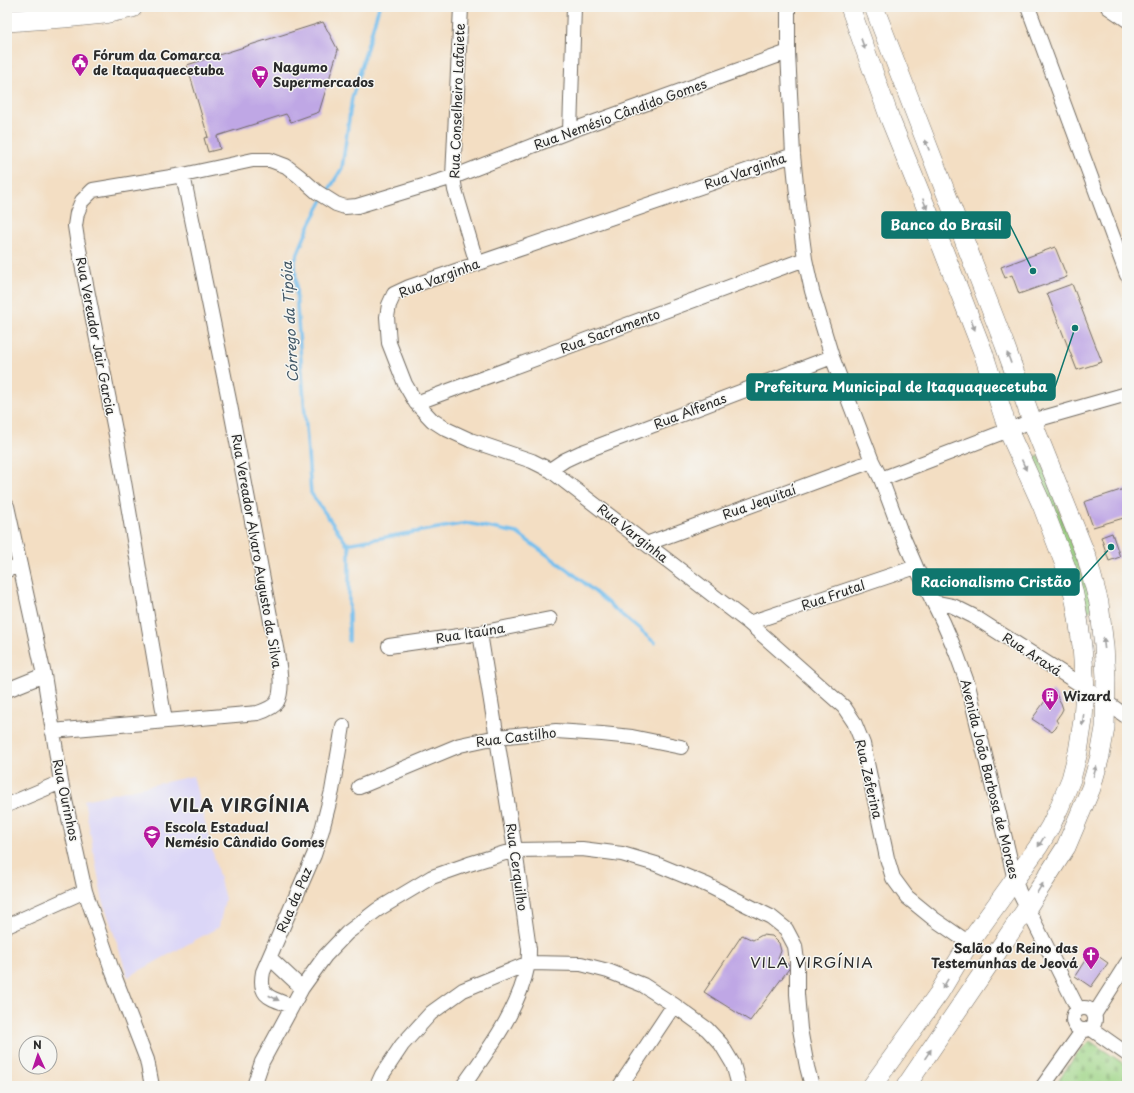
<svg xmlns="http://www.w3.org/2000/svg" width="1134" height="1093" font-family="'Playpen Sans',sans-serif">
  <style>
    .built { fill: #dbd6f7 }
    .grass { fill: url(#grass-tufts); stroke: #658059 }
    .cemetery { fill: url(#cemetery-stones); stroke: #658059 }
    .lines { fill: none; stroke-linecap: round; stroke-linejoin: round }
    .stream { stroke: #75bfee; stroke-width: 3.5 }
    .building { fill: #bfa7e5 }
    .street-casing { stroke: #716a60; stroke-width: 16 }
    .secondary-casing { stroke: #716a60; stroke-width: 20 }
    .primary-casing { stroke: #716a60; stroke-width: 22 }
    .street { stroke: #fff; stroke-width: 14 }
    .secondary { stroke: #fff; stroke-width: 19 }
    .primary { stroke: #fff; stroke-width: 21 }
    .oneway { fill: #a0a0a0 }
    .labels { text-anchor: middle; stroke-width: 3; stroke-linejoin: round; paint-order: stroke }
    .poi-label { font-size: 13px; font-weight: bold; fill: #2b2b2b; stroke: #f6f6f2; text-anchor: start }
    .street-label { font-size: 13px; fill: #2b2b2b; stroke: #f6f6f2 }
    .water-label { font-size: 14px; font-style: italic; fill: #415766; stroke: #f6f6f2 }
    .quarter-label { font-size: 15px; letter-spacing: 1px; fill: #2b2b2b; stroke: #f6f6f2 }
    .district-label { font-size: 17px; font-weight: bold; letter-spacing: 1px; fill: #2b2b2b; stroke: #f6f6f2 }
    .leader { fill: none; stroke: #0f766e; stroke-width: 1.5 }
    .callout-dot { fill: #0f766e; stroke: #f6f6f2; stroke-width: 1.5 }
    .callout { fill: #0f766e; stroke: #0f766e; stroke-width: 1.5 }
    .callout-label { font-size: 14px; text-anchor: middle; font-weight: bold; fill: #fff }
  </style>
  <defs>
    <pattern id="grass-tufts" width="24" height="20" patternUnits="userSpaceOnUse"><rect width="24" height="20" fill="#9fd587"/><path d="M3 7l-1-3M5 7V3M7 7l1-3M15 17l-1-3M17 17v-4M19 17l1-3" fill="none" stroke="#89b775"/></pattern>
    <pattern id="cemetery-stones" width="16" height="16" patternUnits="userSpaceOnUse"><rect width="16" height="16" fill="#9fd587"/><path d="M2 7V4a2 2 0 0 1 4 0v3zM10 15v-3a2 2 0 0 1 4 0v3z" fill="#89b775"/></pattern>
  </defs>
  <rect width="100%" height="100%" fill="#f6f6f2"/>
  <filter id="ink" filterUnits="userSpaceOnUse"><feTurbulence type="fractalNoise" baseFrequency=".025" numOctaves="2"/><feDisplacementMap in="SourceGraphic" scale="8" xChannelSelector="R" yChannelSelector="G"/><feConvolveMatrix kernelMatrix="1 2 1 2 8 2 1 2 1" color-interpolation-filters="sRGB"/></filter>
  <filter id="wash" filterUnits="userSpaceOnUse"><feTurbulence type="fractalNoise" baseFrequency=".012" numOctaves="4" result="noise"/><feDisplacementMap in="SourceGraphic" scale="16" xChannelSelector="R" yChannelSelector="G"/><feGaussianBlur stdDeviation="0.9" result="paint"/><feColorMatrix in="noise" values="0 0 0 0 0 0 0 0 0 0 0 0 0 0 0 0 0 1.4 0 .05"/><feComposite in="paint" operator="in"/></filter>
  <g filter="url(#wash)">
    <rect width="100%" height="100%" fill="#f3dec3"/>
    <path class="built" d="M193,776L225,899L219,927L128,977L102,897L84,800Z"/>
    <path class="grass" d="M1039,456L1094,607L1088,612L1033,459Z"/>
    <path class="cemetery" d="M1090,1041L1127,1066V1086H1054L1077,1054Z"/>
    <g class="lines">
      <path class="stream" d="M326,195L342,168L352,98L379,7
        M323,200L310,224L295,260L297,307L311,493L349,547V641
        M346,544L467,523L517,533L576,576L655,643"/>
    </g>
    <g id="blocks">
      <path class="building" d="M323,22L338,50L319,112L291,122L286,114L217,136L220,149L208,152L204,138L208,137L187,65Z
        M1055,247L1067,277L1019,294L1012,275L1005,278L1001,267Z
        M1072,284L1102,362L1077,370L1047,293Z
        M1127,488V517L1093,527L1084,502Z
        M1112,533L1120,557L1109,561L1101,537Z
        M1053,690L1061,703L1063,709L1061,713L1056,720L1058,723L1056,728L1052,732L1032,719Z
        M742,935L753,940L762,935L772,936L779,943L781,951L778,959L791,966L750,1021L704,992Z
        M1091,951L1108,963L1091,987L1075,976Z"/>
    </g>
  </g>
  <g filter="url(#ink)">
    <use href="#blocks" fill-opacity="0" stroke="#716a60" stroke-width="1"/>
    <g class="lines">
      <defs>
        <path id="street" d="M461,7L453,177L455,190L477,264
          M788,7V52L793,155L799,214L805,259L812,291L832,357L872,461L881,479L900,530L916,567L943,622L956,652L968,685L1015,880L1019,892L1078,1009
          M1028,7L1127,275
          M1108,7L1127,20
          M570,131L574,7
          M793,155L409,287L394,294L389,305L387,317L389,343L405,384L416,403L432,420L446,429L470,440L532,461L550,470L749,623L844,707L854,722L863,744L887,858L893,878L907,897L934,919L969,943
          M416,403L805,259
          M550,470L565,460L580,453L832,357
          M881,479L1032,421L1127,394
          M7,506L44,675L61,782L85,891L112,970L147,1060L152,1086
          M646,544L872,461
          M7,570L20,565
          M933,602L953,606L973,616L1092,692L1127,717
          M749,623L916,567
          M389,646L480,633L550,619
          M7,690L44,675
          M165,721L116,435L77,239L75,226L77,213L82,201L93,190L183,175L253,160H270L286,166L299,176L317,192L336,204L345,207L357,206L453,177L570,131L788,52
          M52,731L258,713C264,711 273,708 277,702C284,689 279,667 277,653L230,405L183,175
          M359,787L460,745L497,737L556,731L602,734L632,737L681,747
          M7,805L61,782
          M7,926L85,891
          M270,958L302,988
          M292,1006C271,998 258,998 263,972L314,855L322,830L332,791L343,726
          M1073 1019a11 11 0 1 1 22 0a11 11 0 1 1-22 0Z
          M1094,1015L1127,963
          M1090,1028L1127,1054
          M254,1086L262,1062L302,988L325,956L347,933L377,910L432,877L469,864L515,850L582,849L622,854L656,864L707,885L771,917L786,929L795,946L797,961V994L800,1029L807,1067L812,1086
          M377,1086L382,1075L402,1045L431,1013L463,990L529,963L581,964L608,971L643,985L674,1005L707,1029L721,1044L733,1064L739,1086
          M463,1086C489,1049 519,1010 528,964C529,959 529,954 529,949L515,850L480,633
          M620,1086L674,1005
          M1043,1086L1083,1030"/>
        <path id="secondary" d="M850,7L890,119L937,234L983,352L1008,430L1042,505L1070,578L1074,595L1077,611L1082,646L1085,688L1083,720L1078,752L1071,779L1059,808L1050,827L1038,847L969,943L939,993L872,1086
          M874,7L1004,343L1032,421L1087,558L1099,603L1104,646L1106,678L1105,728L1100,756L1091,788L1066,847L1027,908L906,1086"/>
        <path id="primary" d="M7,21L64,17L104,13L132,7"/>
      </defs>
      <use href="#street" class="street-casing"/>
      <use href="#secondary" class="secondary-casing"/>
      <use href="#primary" class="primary-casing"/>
      <use href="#street" class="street"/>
      <use href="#secondary" class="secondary"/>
      <use href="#primary" class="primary"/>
    </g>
    <defs><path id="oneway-solid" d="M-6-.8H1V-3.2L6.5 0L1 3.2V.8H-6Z"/></defs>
    <g class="oneway">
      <use href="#oneway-solid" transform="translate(863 44) rotate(70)"/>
      <use href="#oneway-solid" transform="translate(927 145) rotate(-112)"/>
      <use href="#oneway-solid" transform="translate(925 204) rotate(68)"/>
      <use href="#oneway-solid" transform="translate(973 325) rotate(69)"/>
      <use href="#oneway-solid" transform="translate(1009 358) rotate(-110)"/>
      <use href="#oneway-solid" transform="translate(1024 465) rotate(66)"/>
      <use href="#oneway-solid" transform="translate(1104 643) rotate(-96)"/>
      <use href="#oneway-solid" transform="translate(1083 720) rotate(96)"/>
      <use href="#oneway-solid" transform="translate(1095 771) rotate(-74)"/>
      <use href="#oneway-solid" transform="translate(1041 842) rotate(121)"/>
      <use href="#oneway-solid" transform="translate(1040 888) rotate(-58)"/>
      <use href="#oneway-solid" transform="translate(945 984) rotate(121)"/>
      <use href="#oneway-solid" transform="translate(274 998) rotate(27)"/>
      <use href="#oneway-solid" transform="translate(928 1054) rotate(-56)"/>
    </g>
  </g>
  <defs>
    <symbol id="civic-pin" viewBox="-11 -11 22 30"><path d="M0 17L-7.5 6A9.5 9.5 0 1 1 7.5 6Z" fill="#b5179e" stroke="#f6f6f2"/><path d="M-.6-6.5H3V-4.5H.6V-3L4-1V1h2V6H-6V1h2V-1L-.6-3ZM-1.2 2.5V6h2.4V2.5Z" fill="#fff"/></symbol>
    <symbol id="supermarket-pin" viewBox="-11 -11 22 30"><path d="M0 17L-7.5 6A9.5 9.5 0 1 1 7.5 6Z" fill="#b5179e" stroke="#f6f6f2"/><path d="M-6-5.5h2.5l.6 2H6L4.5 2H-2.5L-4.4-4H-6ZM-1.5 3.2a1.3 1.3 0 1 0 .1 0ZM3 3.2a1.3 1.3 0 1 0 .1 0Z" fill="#fff"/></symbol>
    <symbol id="building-pin" viewBox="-11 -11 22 30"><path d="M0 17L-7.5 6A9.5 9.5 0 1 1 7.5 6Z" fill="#b5179e" stroke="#f6f6f2"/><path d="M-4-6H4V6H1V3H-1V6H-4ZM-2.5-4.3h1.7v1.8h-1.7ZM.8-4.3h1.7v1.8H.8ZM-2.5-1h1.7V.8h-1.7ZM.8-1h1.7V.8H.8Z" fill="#fff"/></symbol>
    <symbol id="school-pin" viewBox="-11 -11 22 30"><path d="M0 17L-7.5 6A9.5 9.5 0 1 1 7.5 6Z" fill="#b5179e" stroke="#f6f6f2"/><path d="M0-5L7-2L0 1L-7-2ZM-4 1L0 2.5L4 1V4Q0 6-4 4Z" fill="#fff"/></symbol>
    <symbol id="church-pin" viewBox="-11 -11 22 30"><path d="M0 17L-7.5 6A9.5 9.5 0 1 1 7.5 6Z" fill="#b5179e" stroke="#f6f6f2"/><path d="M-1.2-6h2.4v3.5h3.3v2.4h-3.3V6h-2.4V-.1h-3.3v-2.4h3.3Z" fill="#fff"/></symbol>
  </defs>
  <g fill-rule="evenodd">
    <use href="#civic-pin" x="70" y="52" width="20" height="27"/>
    <use href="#supermarket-pin" x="250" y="64" width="20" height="27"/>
    <use href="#building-pin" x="1040" y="686" width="20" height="27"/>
    <use href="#school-pin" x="142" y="824" width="20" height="27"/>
    <use href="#church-pin" x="1081" y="945" width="20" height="27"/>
  </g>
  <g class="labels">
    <g class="poi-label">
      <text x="93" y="60">Fórum da Comarca<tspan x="93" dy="15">de Itaquaquecetuba</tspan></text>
      <text x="273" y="72">Nagumo<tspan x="273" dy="15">Supermercados</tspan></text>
      <text x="1063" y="701">Wizard</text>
      <text x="165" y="832">Escola Estadual<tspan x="165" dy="15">Nemésio Cândido Gomes</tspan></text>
      <text x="1078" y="953" text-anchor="end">Salão do Reino das<tspan x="1078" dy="15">Testemunhas de Jeová</tspan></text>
    </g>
    <g class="street-label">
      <text transform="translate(457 101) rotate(-88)" y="5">Rua Conselheiro Lafaiete</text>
      <text transform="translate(620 114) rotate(-20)" y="5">Rua Nemésio Cândido Gomes</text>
      <text transform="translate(745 171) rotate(-19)" y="5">Rua Varginha</text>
      <text transform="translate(439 278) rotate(-21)" y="5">Rua Varginha</text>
      <text transform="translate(610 331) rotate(-20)" y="5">Rua Sacramento</text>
      <text transform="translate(96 336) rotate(79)" y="5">Rua Vereador Jair Garcia</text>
      <text transform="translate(690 411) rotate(-21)" y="5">Rua Alfenas</text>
      <text transform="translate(759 502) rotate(-20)" y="5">Rua Jequitaí</text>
      <text transform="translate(633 533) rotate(38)" y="5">Rua Varginha</text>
      <text transform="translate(257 551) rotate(80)" y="5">Rua Vereador Alvaro Augusto da Silva</text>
      <text transform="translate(833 595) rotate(-19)" y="5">Rua Frutal</text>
      <text transform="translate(470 633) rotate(-9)" y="5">Rua Itaúna</text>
      <text transform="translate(1032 654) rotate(33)" y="5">Rua Araxá</text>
      <text transform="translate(516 737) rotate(-7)" y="5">Rua Castilho</text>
      <text transform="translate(869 779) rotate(77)" y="5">Rua Zeferina</text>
      <text transform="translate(990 779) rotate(76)" y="5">Avenida João Barbosa de Moraes</text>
      <text transform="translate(66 800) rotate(78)" y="5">Rua Ourinhos</text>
      <text transform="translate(517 867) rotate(82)" y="5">Rua Cerquilho</text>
      <text transform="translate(294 900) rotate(-67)" y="5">Rua da Paz</text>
    </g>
    <g class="water-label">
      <text transform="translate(290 322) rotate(-93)" y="5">Córrego da Tipóia</text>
    </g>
    <g class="quarter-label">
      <text x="812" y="968">VILA VIRGÍNIA</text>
    </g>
    <g class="district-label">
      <text x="240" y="812">VILA VIRGÍNIA</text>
    </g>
  </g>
  <path class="leader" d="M1033 271L1010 225M1075 328L1055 387M1111 547L1079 582"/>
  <g class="callout-dot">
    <circle cx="1033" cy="271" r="4"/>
    <circle cx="1075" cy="328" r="4"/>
    <circle cx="1111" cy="547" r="4"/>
  </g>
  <g class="callout">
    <rect x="882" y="212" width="128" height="26" rx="4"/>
    <rect x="747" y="374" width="308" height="26" rx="4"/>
    <rect x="913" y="569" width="166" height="26" rx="4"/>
  </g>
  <g class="callout-label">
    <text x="946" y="230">Banco do Brasil</text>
    <text x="901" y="392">Prefeitura Municipal de Itaquaquecetuba</text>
    <text x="996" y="587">Racionalismo Cristão</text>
  </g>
  <rect width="1134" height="1093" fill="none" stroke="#f6f6f2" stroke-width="24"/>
  <g transform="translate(38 1055) rotate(357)"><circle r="19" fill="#f6f6f2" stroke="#a5a5a2"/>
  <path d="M0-3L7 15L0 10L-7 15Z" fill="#b5179e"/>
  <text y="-6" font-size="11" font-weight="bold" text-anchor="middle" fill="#2b2b2b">N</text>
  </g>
</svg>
